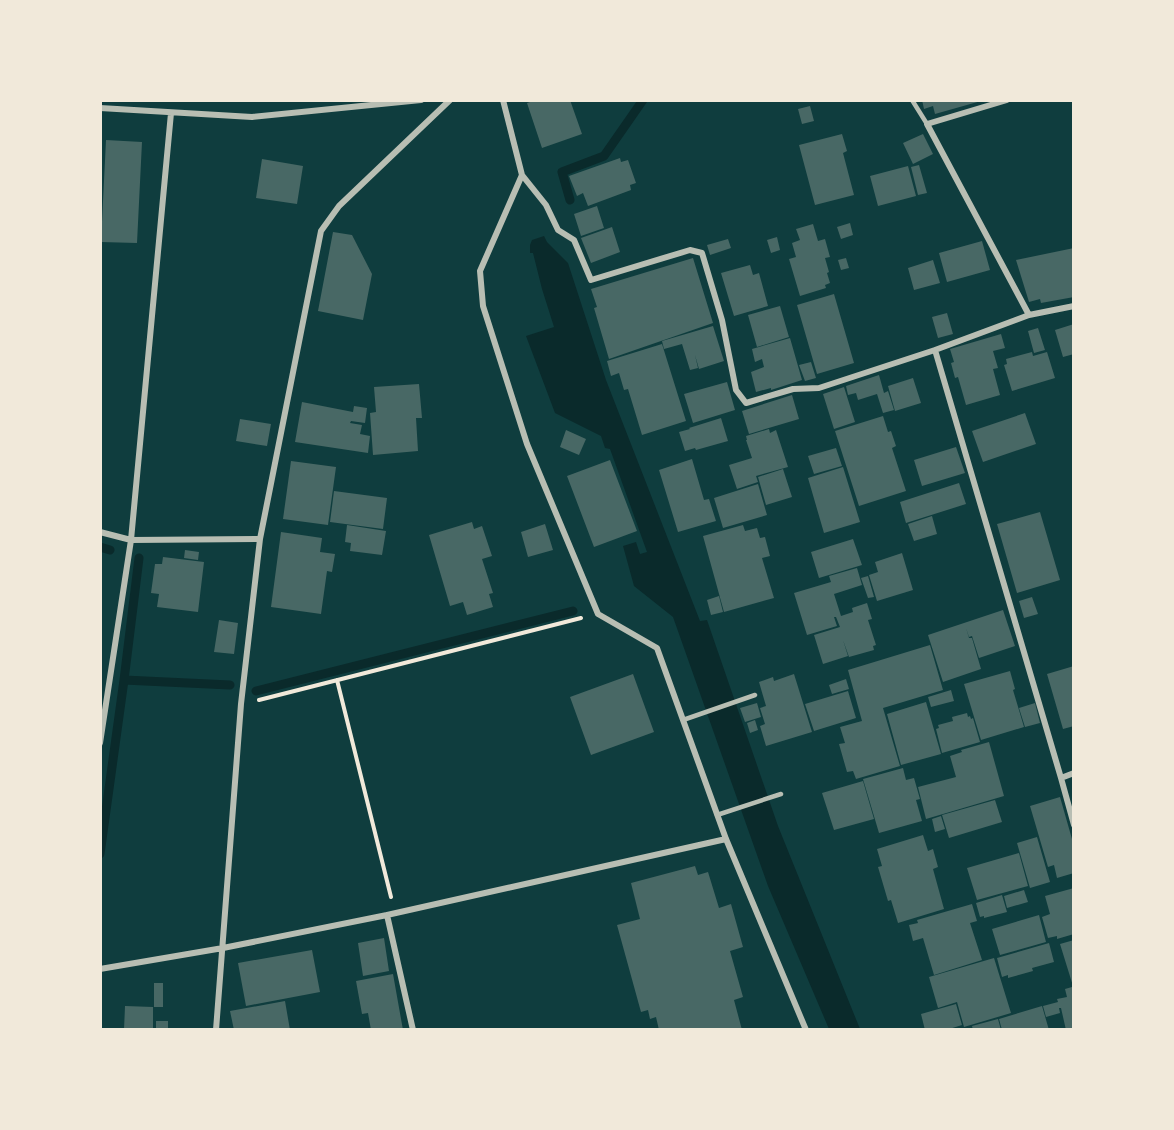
<svg xmlns="http://www.w3.org/2000/svg" width="1174" height="1130" font-family="'Fira Sans Condensed',sans-serif">
  <style>
    .water { fill: #0a2a2b }
    .lines { fill: none; stroke-linecap: round; stroke-linejoin: round }
    .stream { stroke: #0a2a2b; stroke-width: 9 }
    .building { fill: #486865 }
    .path { stroke: #f1e9da; stroke-width: 4 }
    .service { stroke: #b8beb3; stroke-width: 4.5 }
    .minor { stroke: #b8beb3; stroke-width: 6 }
  </style>
  <rect width="100%" height="100%" fill="#0f3d3e"/>
  <path class="water" d="M544,236L547,242L568,263L606,380L700,621L707,620L778,826L860,1029H829L768,886L673,617L634,586L623,546L636,542L640,554L647,552L610,449L605,448L601,436L555,413L526,336L554,327L542,289L533,253H530V245L532,240Z"/>
  <g class="lines">
    <path class="stream" d="M570,200L562,172L604,156L643,100
      M100,547L110,550
      M124,680L139,558
      M256,691L573,611
      M100,854L124,680L230,685"/>
  </g>
  <path class="building" d="M529,100H570L582,134L542,148L527,103L530,102Z
    M922,100H981V101L935,114L933,106L924,109Z
    M810,106L814,121L802,124L798,109Z
    M842,134L847,151L843,153L854,195L815,205L799,145Z
    M923,134L933,154L913,164L903,143Z
    M106,140L142,142L137,243L101,242Z
    M620,158L621,162L628,160L636,183L630,185L631,190L588,206L583,193L577,196L569,176Z
    M262,159L303,166L297,204L256,198Z
    M919,165L927,193L918,195L911,167Z
    M908,166L916,196L878,206L870,176Z
    M597,206L604,228L581,236L574,214Z
    M850,223L853,235L841,239L837,227Z
    M813,224L818,241L825,239L830,257L825,258L829,272L827,273L830,283L825,285L826,288L800,296L789,259L796,257L792,243L800,240L796,229Z
    M612,227L620,252L591,263L581,238Z
    M333,232L352,235L372,274L363,320L318,311Z
    M777,237L780,250L771,253L767,240Z
    M728,239L731,248L710,255L707,245Z
    M982,241L990,270L947,282L939,253Z
    M1074,248V297L1041,303L1040,299L1029,302L1016,260Z
    M693,258L713,323L609,359L594,308L597,307L591,289Z
    M846,258L849,268L841,270L838,260Z
    M933,260L940,283L914,290L908,268Z
    M750,265L753,275L759,273L768,306L734,316L721,273Z
    M834,294L854,363L817,374L797,305Z
    M780,306L789,337L757,347L748,315Z
    M947,313L953,334L938,338L932,317Z
    M1074,324V354L1063,357L1055,330Z
    M713,326L724,361L699,369L695,355L698,368L690,370L682,344L664,349L662,341Z
    M1038,328L1045,350L1034,353L1028,331Z
    M1001,334L1005,348L993,351L998,368L993,369L1000,395L966,405L958,377L955,378L951,363L954,362L950,349Z
    M790,338L802,380L771,390V388L756,392L751,372L764,367L762,359L755,362L752,349Z
    M662,344L686,421L642,435L628,389L624,390L619,373L611,376L607,361Z
    M1032,352L1033,356L1047,352L1055,378L1012,391L1004,365L1007,364L1006,359Z
    M811,362L816,378L805,381L799,365Z
    M879,375L884,393L888,391L894,410L883,413L877,394L858,400L856,393L848,395L846,386Z
    M913,378L921,403L895,411L888,386Z
    M727,382L735,410L693,423L684,394Z
    M419,384L422,418H416L418,451L373,455L370,413L376,412L374,387Z
    M844,387L855,422L834,429L823,394Z
    M792,395L799,419L749,434L742,411Z
    M302,402L353,412L354,406L367,408L365,423L351,421L350,423L362,425L360,434L370,436L368,453L295,442Z
    M1025,413L1036,444L983,462L972,431Z
    M883,416L888,432L891,431L896,446L892,448L906,491L859,506L835,431Z
    M721,418L728,441L696,450L695,448L685,451L679,432L690,429L689,428Z
    M240,419L271,424L267,446L236,441Z
    M769,429L770,433L776,430L788,467L756,476L758,482L737,489L729,465L752,458L746,440H747L746,436Z
    M566,430L586,439L579,455L560,447Z
    M956,447L965,473L922,486L914,460Z
    M836,448L842,466L814,474L808,456Z
    M692,459L704,500L709,499L716,521L678,532L659,470Z
    M610,460L637,531L594,547L567,476Z
    M291,461L336,467L328,525L283,519Z
    M843,467L860,522L824,533L808,478Z
    M783,469L792,497L766,505L758,477Z
    M959,483L966,504L906,523L900,502Z
    M758,484L767,515L723,528L714,498Z
    M334,491L387,498L383,529L330,522Z
    M1040,512L1060,580L1017,593L997,524Z
    M932,516L937,534L914,541L908,524Z
    M472,522L474,529L482,526L492,556L482,559L493,593L489,594L493,607L467,615L463,602L450,606L429,535Z
    M545,524L553,550L528,557L521,532Z
    M347,525L386,531L382,555L350,551L351,543L345,542Z
    M743,525L745,531L757,528L760,538L765,537L770,556L762,558L774,598L724,612L703,536Z
    M281,532L322,538L320,552L335,554L332,572L327,571L321,614L271,607Z
    M853,539L862,565L819,578L811,552Z
    M185,550L199,552L198,560L184,558Z
    M902,553L913,590L877,601L869,575L878,572L875,562Z
    M163,557L204,562L198,612L157,607L159,594L151,593L155,564H162Z
    M857,568L862,585L834,594L841,616L853,612L852,608L867,603L872,619L868,620L876,645L873,646L874,650L849,657L843,640L848,656L823,664L814,635L840,627L836,617H834L837,626L807,635L794,593L831,582L829,576Z
    M868,576L874,597L868,598L861,578Z
    M719,596L723,612L711,615L707,600Z
    M1032,597L1038,614L1024,618L1019,601Z
    M1003,610L1015,646L979,658L972,636L969,637L966,628L969,638H972L981,669L943,682L928,635Z
    M219,620L238,623L234,654L214,652Z
    M930,645L943,690L883,708L900,766L856,779L853,771L847,772L839,744L845,743L840,727L862,721L848,670Z
    M1074,666V726L1063,729L1047,674Z
    M1010,671L1015,689L1013,690L1024,727L981,740L964,684Z
    M633,674L654,732L591,755L570,697Z
    M794,674L812,732L766,746L760,726L765,724L760,708L766,706L759,682L773,677L774,681Z
    M846,679L849,689L832,694L829,685Z
    M951,690L954,701L931,707L928,697Z
    M848,691L856,718L814,731L805,704Z
    M926,702L941,754L901,765L887,714Z
    M757,703L761,717L745,722L740,708Z
    M1035,703L1040,723L1025,727L1019,708Z
    M967,713L968,717L970,716L971,719L973,718L980,742L942,753L936,729L939,728L938,725L953,721L952,717Z
    M755,720L758,730L750,733L747,723Z
    M989,742L1004,796L926,819L918,787L956,777L950,756L962,752L961,750Z
    M903,768L906,780L914,778L920,799L916,800L922,821L879,833L863,779Z
    M863,781L874,819L834,830L822,793Z
    M1060,797L1074,846V873L1057,878L1054,865L1048,867L1030,806Z
    M995,800L1002,822L949,838L942,815Z
    M941,816L945,829L935,832L932,819Z
    M923,835L928,851L933,849L938,867L933,869L944,909L898,923L891,900L888,901L878,867L882,866L877,849Z
    M1037,837L1050,882L1030,888L1017,843Z
    M1019,853L1028,886L977,900L967,868Z
    M695,866L698,875L708,872L719,908L731,904L743,947L730,951L743,997L734,1000L742,1030H659L656,1017L650,1019L648,1010L641,1012L617,925L640,919L631,883Z
    M1074,888V934L1057,939V936L1048,938L1042,917L1050,914L1045,896Z
    M1024,890L1028,902L1007,908L1004,896Z
    M1002,895L1007,912L984,918V916L980,917L976,903Z
    M972,904L977,921L970,923L982,960L934,975L923,938L913,941L909,925L918,923L917,920Z
    M1039,915L1046,942L1000,955L992,929Z
    M384,938L389,971L363,976L358,943Z
    M1074,940V986H1073L1060,944Z
    M1049,943L1054,962L1032,968L1033,971L1008,978V975L1002,977L997,958Z
    M312,950L320,992L246,1006L238,963Z
    M994,958L1011,1013L964,1027L957,1002L938,1008L929,977Z
    M393,974L403,1030H371L368,1013L362,1014L356,981Z
    M154,983H163V1007H154Z
    M1072,987L1074,990V1030H1066L1061,1008H1059L1060,1013L1046,1017L1043,1006L1058,1002L1057,999L1067,997L1065,989Z
    M285,1001L290,1030H234L230,1011Z
    M956,1004L962,1025L946,1030H925L921,1014Z
    M125,1006L153,1007V1030H124Z
    M1042,1006L1049,1030H1002L999,1019Z
    M998,1019L1001,1030H973L972,1026Z
    M156,1021H168V1030H156Z"/>
  <g class="lines">
    <path class="path" d="M337,680L391,897
      M259,700L581,618"/>
    <path class="service" d="M912,100L927,124
      M683,720L755,695
      M717,815L781,794"/>
    <path class="minor" d="M503,100L522,175L480,271L483,306L527,444L598,614L657,648L726,839L806,1030
      M1007,100L927,124L1029,315
      M100,108L252,117L421,100
      M522,175L546,205L558,230L574,240L591,280L690,250L702,253L722,320L736,390L746,403L793,389L819,388L935,350
      M1074,306L1029,315L935,350L1061,778L1074,825
      M100,532L131,540L260,539
      M100,743L131,540L171,113
      M1061,778L1074,773
      M387,915L413,1030
      M100,969L223,948L387,915L726,839
      M216,1030L241,704L260,539L321,231L339,206L450,100"/>
  </g>
  <rect width="1174" height="1130" fill="none" stroke="#f1e9da" stroke-width="204"/>
</svg>
